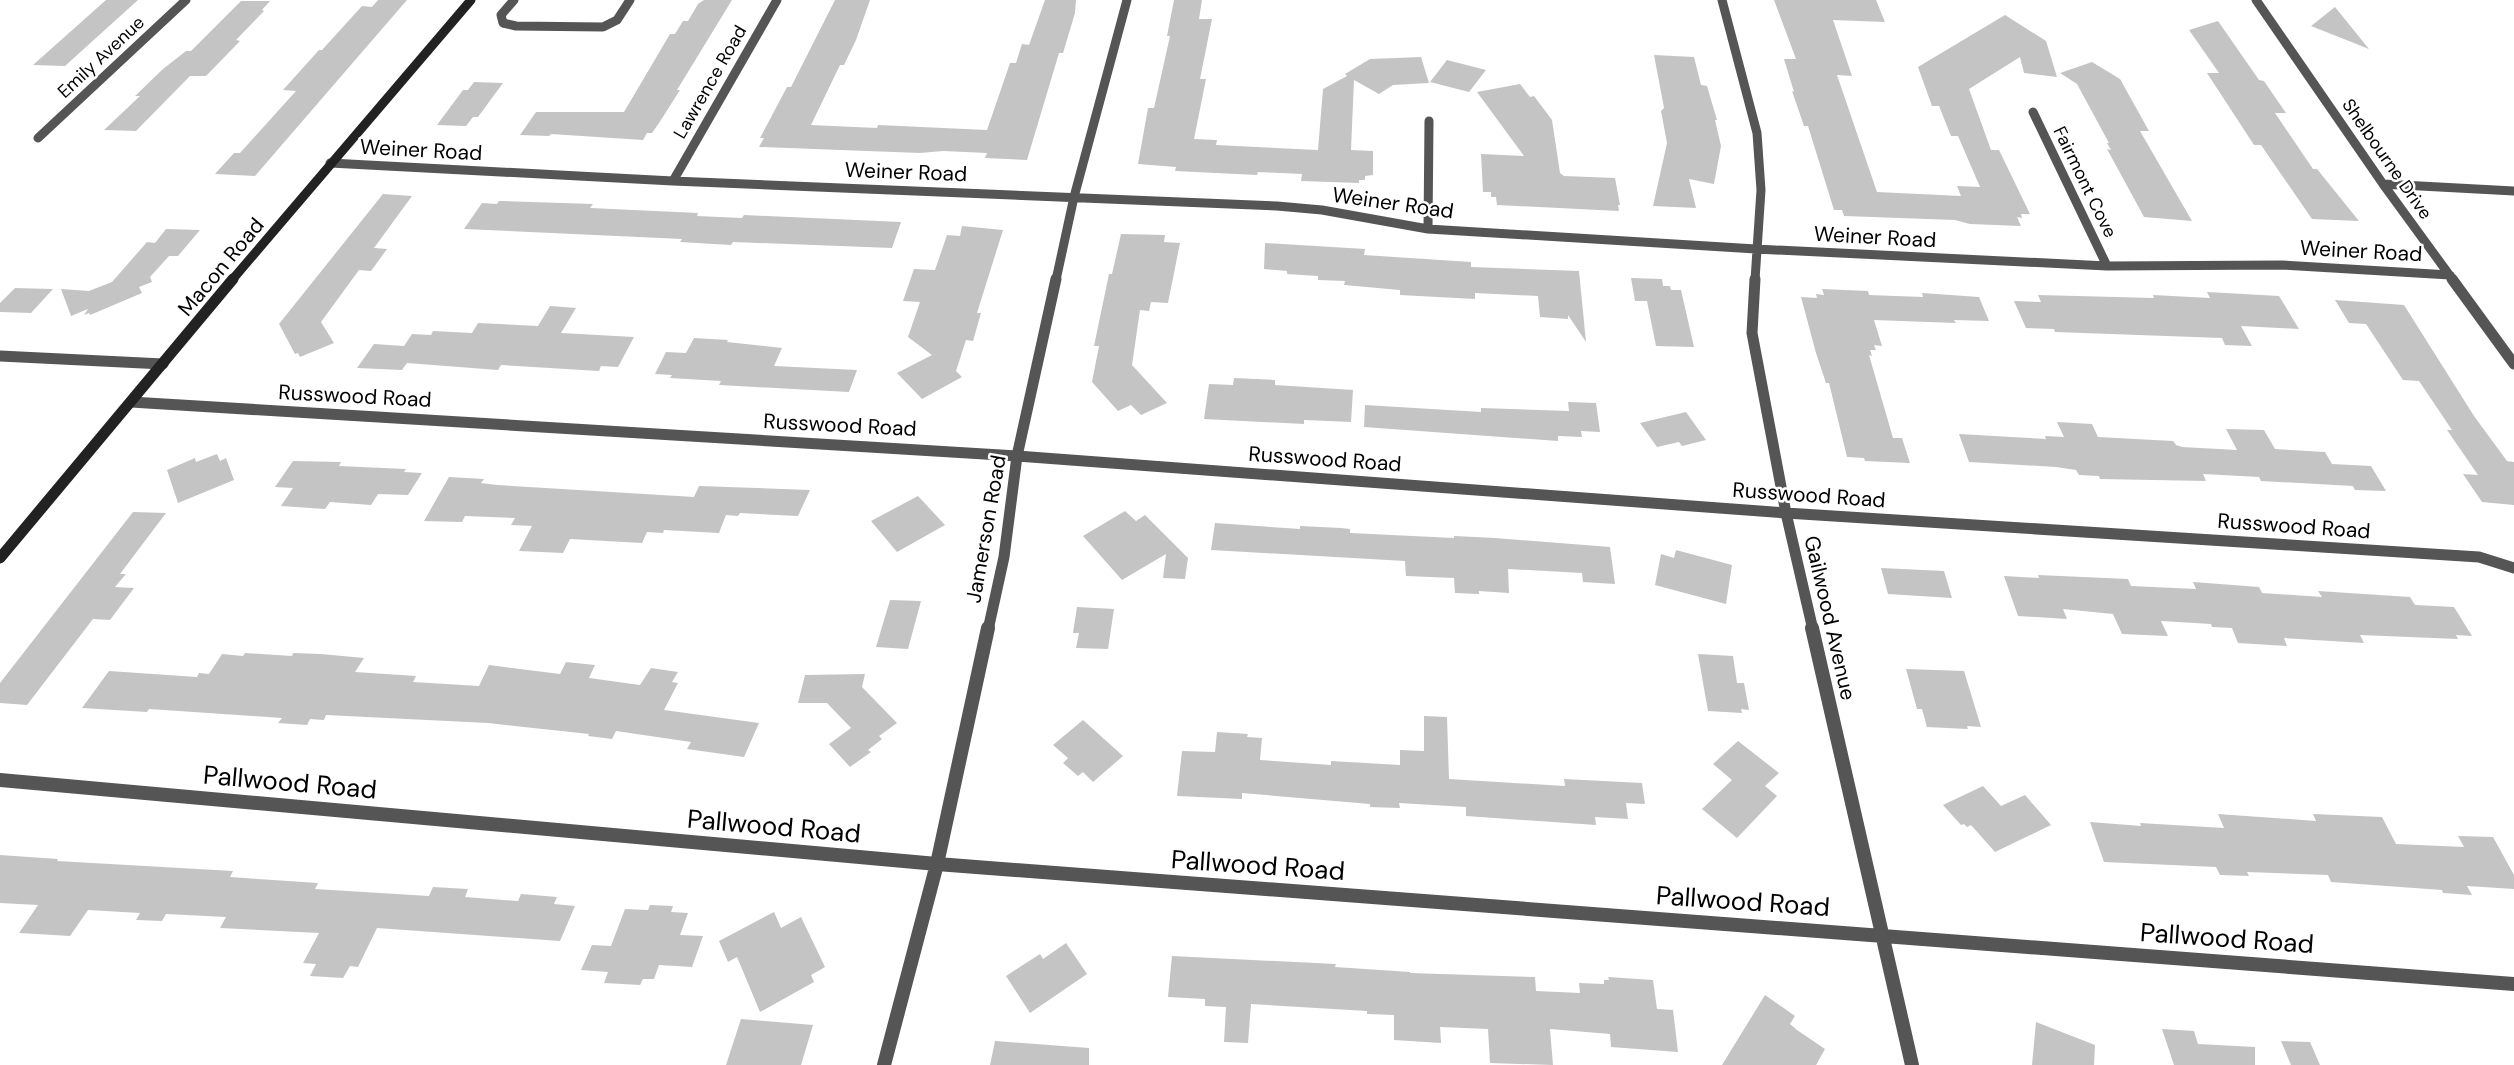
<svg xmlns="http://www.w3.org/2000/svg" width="2514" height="1065" font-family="'DM Sans',sans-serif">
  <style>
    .building { fill: #c4c4c4 }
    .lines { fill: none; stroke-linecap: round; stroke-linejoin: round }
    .lane { stroke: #555; stroke-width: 9 }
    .street-far2 { stroke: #555; stroke-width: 9 }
    .street-far1 { stroke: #555; stroke-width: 11 }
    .street { stroke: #555; stroke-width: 14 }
    .secondary-far1 { stroke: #222; stroke-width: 9 }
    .secondary { stroke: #222; stroke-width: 11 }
    .labels { text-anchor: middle; stroke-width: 5; stroke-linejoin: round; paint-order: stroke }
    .far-street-label { font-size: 18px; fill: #000; stroke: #fff }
    .street-label { font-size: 21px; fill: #000; stroke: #fff }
    .near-street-label { font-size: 26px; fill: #000; stroke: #fff }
  </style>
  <rect width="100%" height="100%" fill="#fff"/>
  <path class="building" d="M106,0H138L65,66L33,65Z
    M378,0H407L255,176L215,174L234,153H240L296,91L283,90L319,50H322L362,6L372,7Z
    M704,0H732L677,90H680L659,123L652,133H647L643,140L551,134L549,136L520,135L536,112H624L670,34H675L683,21H688L698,4Z
    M835,0H870L856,40L844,65H840L811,125L877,128L878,125L987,130L1010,63H1016L1022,44L1029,45L1045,0H1076L1075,13L1063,53H1059L1027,160L985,158L987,153L943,151L920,153L759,147L764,138H760L787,87H791Z
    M1174,0H1202L1199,19H1212L1200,79H1206L1194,139L1217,140L1216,145L1318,150L1323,89L1347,76L1345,74L1370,59L1421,57L1429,83L1393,85L1379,94L1354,80L1351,150L1373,151V175L1365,176V180H1359V183L1301,181L1302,174L1258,172L1257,175L1175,171L1176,167L1138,164L1148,108H1154L1170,36H1167Z
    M1774,0H1876L1885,22L1833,20L1852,76L1837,75L1877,192L1961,196L1957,186L1980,187L1958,136H1951L1939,106H1932L1918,67L2005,15L2046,41L2057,77L2024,73L2020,57L1969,89L1991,150H1999L2030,214H2021L2022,218L2017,217L2021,226L1970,224L1955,220L1844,216L1842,210H1834L1808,126H1804L1792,91L1794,92L1784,59H1796Z
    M241,1H270L262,10L264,11L236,40L240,41L206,76H190L136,131L104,130L140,96H135L163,69L186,51H191Z
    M2335,7L2369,49L2311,26Z
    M2218,21L2259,80L2264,81L2286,113H2275L2313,169H2317L2359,221L2312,219L2261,145H2254L2207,73H2219L2189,30Z
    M1654,55L1694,57L1701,85L1707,86L1717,120H1715L1721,146L1714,184L1689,179L1696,208L1653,206L1667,143L1661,111L1664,108Z
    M1447,60L1486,70L1469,92L1430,82Z
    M2092,62L2120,79L2149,131H2140L2192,221L2144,217L2107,149L2111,150L2107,143H2109L2077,84L2060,73Z
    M474,82L503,83L478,117H473L466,126L437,125L463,90H468Z
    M1520,84L1530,97L1534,96L1552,120L1560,173L1564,176L1615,178L1620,205H1618L1619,211L1497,205L1496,197H1491V192H1483L1481,154L1524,156L1477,92Z
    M383,194L412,196L374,248L387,249L371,271L359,270L321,322L334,343L300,357L298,353L295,354L279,324Z
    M499,201L593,204L590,208L698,213L697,216L742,218L744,215L901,222L892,248L733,242L731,245L680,242L682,239L464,229L482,203L497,204Z
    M962,226L1003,230L977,313H981L973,341L966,340L956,371L962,377L922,399L897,373L932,355L908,337L920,302L903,301L914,269L935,270L947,235L960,236Z
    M166,229L200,230L178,256H169L150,277L152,282L139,287L142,293L90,315L89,313L84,315L88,309L71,316L61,289L89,291L112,282L147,242L155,243Z
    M1121,234L1165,235L1164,242L1180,243L1168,303L1151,302L1149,311L1140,310L1132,365L1167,403L1141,415L1131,405L1118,411L1092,382L1099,346H1094L1109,274H1112Z
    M1265,243L1365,249L1364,255L1471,262V267L1579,271L1586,342L1568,315V319L1540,317L1538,296L1475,293V299L1400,295V290L1344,285L1345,281L1318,280V276L1287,274V271L1264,269Z
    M1631,278L1662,279L1663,286H1670L1671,290H1681L1694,347L1656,346L1647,301H1635Z
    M15,288L53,289L31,313L0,312V303Z
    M1822,289L1868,291L1869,295L1923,297L1922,293L1979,297L1989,321L1954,320L1956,323L1874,320L1882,346L1874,345L1876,350H1870L1872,356L1869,355L1893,438H1902L1910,463L1865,461L1864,458L1847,457L1829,383H1826L1816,353L1801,297L1817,298L1816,294L1824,295Z
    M2207,292L2279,296L2299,329L2241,326L2252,346L2225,345L2222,338L2055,332L2054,329L2026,328L2014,301L2041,302L2038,295L2154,298L2153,295L2210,298Z
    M2335,300L2404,305L2474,416L2507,461L2514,462V505L2482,502L2463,474L2478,475L2447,430H2452L2419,381L2403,380L2366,324L2349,323Z
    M550,306L576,308L561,333L634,337L618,367L601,366L599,371L501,365L498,370L407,363L402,370L357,368L374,344L404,346L412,334L431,335L433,331L472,333L478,323L538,326Z
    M694,338L728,340L727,342L782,348L774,366L857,370L849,392L719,385L721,381L670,378L672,375L655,374L666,352L686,353Z
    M1234,378L1275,380V385L1353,390L1351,422L1304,420V424L1204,419L1209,384L1233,385Z
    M1568,402L1596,403L1600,432L1581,431L1582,437L1558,436V441L1364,427L1365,405L1481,412V408L1569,411Z
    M1686,412L1706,440L1682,446L1679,442L1657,447L1640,423Z
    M2057,422L2092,424L2098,437L2173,441L2176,445L2182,447L2237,450L2226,429L2264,430L2275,449L2325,452L2332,464L2371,466L2386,491L2355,490L2353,486L2261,481L2259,477L2203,474L2206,481L2100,479L2099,476L2079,475L2076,470L2056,467L1969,462L1959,434L2046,439L2045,436L2064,437Z
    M217,454L220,461L226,458L234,480L178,503L167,470L195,458L196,462Z
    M293,461L341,462L339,466L406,469L404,472L422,473L408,495L378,494L371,505L330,502L325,509L281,506L293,488L275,487Z
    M449,477L484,479L481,483L497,485L694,497L699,486L810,490L798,516L740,513L738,516L726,515L719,533L664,530L663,533L647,532L642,543L570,539L563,553L519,551L532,526L511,525L515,518L465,516L462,522L424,521Z
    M918,496L945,525L897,552L871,521Z
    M1125,511L1136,521L1145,515L1188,558L1185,579L1163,578L1166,554L1122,580L1083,536Z
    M133,512L166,513L120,574H126L115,587L134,588L110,620L93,619L27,705L0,703V683Z
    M1215,523L1300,529V526L1341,528L1350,529V533L1454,538V536L1495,538L1610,547L1615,584L1583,582L1582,573L1508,569L1509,593L1479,591V594L1455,593L1454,578L1406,576L1405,561L1211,550Z
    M1676,550L1732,565L1726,604L1655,585L1661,554L1674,558Z
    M1881,568L1944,571L1952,598L1888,594Z
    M2038,575L2128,579L2131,586L2196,589L2193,582L2259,587L2262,593L2322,597L2318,591L2410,597L2415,605L2454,607L2472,636L2456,635L2458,639L2360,635L2364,643L2284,638L2287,646L2238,643L2232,628L2212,627L2211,624L2161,621L2168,636L2122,634L2113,614L2063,609L2067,619L2018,616L2004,576L2039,578Z
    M890,600L921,601L908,649L876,647Z
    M1077,607L1114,609L1108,649L1076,648L1079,633H1073Z
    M245,653L292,656L293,653L321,654L364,658L355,672L416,676L413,682L479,686L489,665L560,674L566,662L595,665L589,678L640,685L651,668L678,672L672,682L678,683L664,710L759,723L744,757L687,749L691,742L616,731L612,739L588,736L589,734L488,723L326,715L324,720L310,719L307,725L278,723L282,718L149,709L147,712L82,708L109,671L197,677L199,673L209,674L222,654L243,656Z
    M1698,654L1733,656L1737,683H1744L1749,710L1741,709L1742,713L1708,711Z
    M1906,669L1964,671L1981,727L1967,726L1968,729L1927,727L1922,709H1917Z
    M865,674L862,687L897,723L879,736L882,739L868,750L871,752L850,767L829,744L851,728L827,703H798L805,675Z
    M1424,716L1447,717L1449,779L1565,786L1564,779L1642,783L1645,804L1626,803L1628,819L1595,817L1596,825L1466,816V807L1399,803L1400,808L1370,807V804L1242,793V799L1177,796L1182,751L1215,752L1217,732L1248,734L1247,737L1262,738L1260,760L1331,765V761L1400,765V750L1424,751Z
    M1083,720L1123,756L1093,782L1083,772L1078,776L1063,763L1068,758L1053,745Z
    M1738,741L1779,773L1765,786L1777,796L1737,838L1702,809L1732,780L1713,764Z
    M1983,786L2001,806L2025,795L2051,825L1995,852L1971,825L1967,827L1964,824L1961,825L1943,805Z
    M2218,814L2316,821L2313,814L2382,817L2396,844L2464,847L2458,836L2493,837L2514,875V889L2467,886L2472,895L2443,893L2442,890L2331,882L2328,875L2247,872L2249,876L2220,875L2216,867L2104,862L2090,822L2141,826L2140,823L2224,828Z
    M0,855L58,859L57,861L233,871L230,877L318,883L315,889L429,896L433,887L468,889L465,897L518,901L521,894L557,897L554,904L575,906L560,941L377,928L358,967L350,966L343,978L310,976L316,964L303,963L319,933L220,928L226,917L166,914L162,921L136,920L140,913L88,910L70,936L19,933L38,905L0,903Z
    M650,905L673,906L671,912L688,913L680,935L703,936L692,967L659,965L654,979H643L640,985L604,983L608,972L581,970L592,945L611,946L625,909L648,910Z
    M774,912L781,928L801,917L825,967L811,975L814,982L760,1012L737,957L728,962L719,941Z
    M1066,943L1087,974L1030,1013L1006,976L1040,954L1043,959Z
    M1172,956L1336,964L1335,967L1410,972V973L1535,977L1536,991L1580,993L1579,983L1604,984V980H1609L1608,977L1653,980L1657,1009L1673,1010L1678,1052L1611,1047L1610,1034L1550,1029L1553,1065L1490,1063L1488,1029L1440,1027L1441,1043L1394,1040V1015L1367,1014V1011L1251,1004L1248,1043L1224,1042L1226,1007L1205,1006V999L1168,997Z
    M1765,995L1795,1016L1790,1024L1797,1030L1825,1049L1816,1065H1722Z
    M741,1019L813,1025L801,1065H726Z
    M2036,1022L2095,1045L2094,1065H2032Z
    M2162,1029L2194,1031L2198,1044L2255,1047V1065H2174Z
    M995,1041L1089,1048V1065H990Z
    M2281,1041L2310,1042L2320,1065H2291Z"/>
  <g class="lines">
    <path class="lane" d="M514,0L501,15L503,23L516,26L603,27L617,20L630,0"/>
    <path class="street-far2" d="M1722,0L1757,133L1761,190L1755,280
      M2256,0L2383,184L2453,280
      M2033,112L2107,266
      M38,138L186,0
      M330,163L673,181L1277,206L1322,210L1428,229L1756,249L2107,266L2282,265L2450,275
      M673,181L777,0
      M2383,184L2514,191
      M1428,229L1429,121
      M1056,280L1074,197L1127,0"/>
    <path class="street-far1" d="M1755,279L1752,333L1786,513L1813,630
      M2452,279L2514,364
      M0,356L163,364
      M131,402L1017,456L1786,513L2479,557L2514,568
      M988,630L1004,557L1017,456L1056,279"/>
    <path class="street" d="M1812,628L1912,1065
      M0,780L937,864L2514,984
      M884,1065L937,864L988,628"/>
    <path class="secondary-far1" d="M232,280L471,0"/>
    <path class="secondary" d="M0,558L233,279"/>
  </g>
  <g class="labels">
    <g class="far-street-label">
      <text transform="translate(101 57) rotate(-43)" y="6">Emily Avenue</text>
      <text transform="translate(710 82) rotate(-60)" y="6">Lawrence Road</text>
      <text transform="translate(2387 159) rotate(55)" y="6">Shelbourne Drive</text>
      <text transform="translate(2085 182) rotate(64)" y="6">Fairmont Cove</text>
    </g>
    <g class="street-label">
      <text transform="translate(421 150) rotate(3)" y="7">Weiner Road</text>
      <text transform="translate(906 172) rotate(2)" y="7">Weiner Road</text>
      <text transform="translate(1393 203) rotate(8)" y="7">Weiner Road</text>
      <text transform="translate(1875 237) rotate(3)" y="7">Weiner Road</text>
      <text transform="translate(2361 251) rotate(3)" y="7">Weiner Road</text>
      <text transform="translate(221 267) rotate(-50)" y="7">Macon Road</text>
      <text transform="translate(355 396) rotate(3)" y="7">Russwood Road</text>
      <text transform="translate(840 425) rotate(3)" y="7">Russwood Road</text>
      <text transform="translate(1325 459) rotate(4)" y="7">Russwood Road</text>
      <text transform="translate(1809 495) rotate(4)" y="7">Russwood Road</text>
      <text transform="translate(2294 526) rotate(4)" y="7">Russwood Road</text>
      <text transform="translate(986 529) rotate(-80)" y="7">Jamerson Road</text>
      <text transform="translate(1830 618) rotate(77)" y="7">Gailwood Avenue</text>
    </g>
    <g class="near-street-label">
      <text transform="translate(290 782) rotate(5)" y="9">Pallwood Road</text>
      <text transform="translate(774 826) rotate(5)" y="9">Pallwood Road</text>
      <text transform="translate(1258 865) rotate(4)" y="9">Pallwood Road</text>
      <text transform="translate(1743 901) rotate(4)" y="9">Pallwood Road</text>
      <text transform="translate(2227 938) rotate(4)" y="9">Pallwood Road</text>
    </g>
  </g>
</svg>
